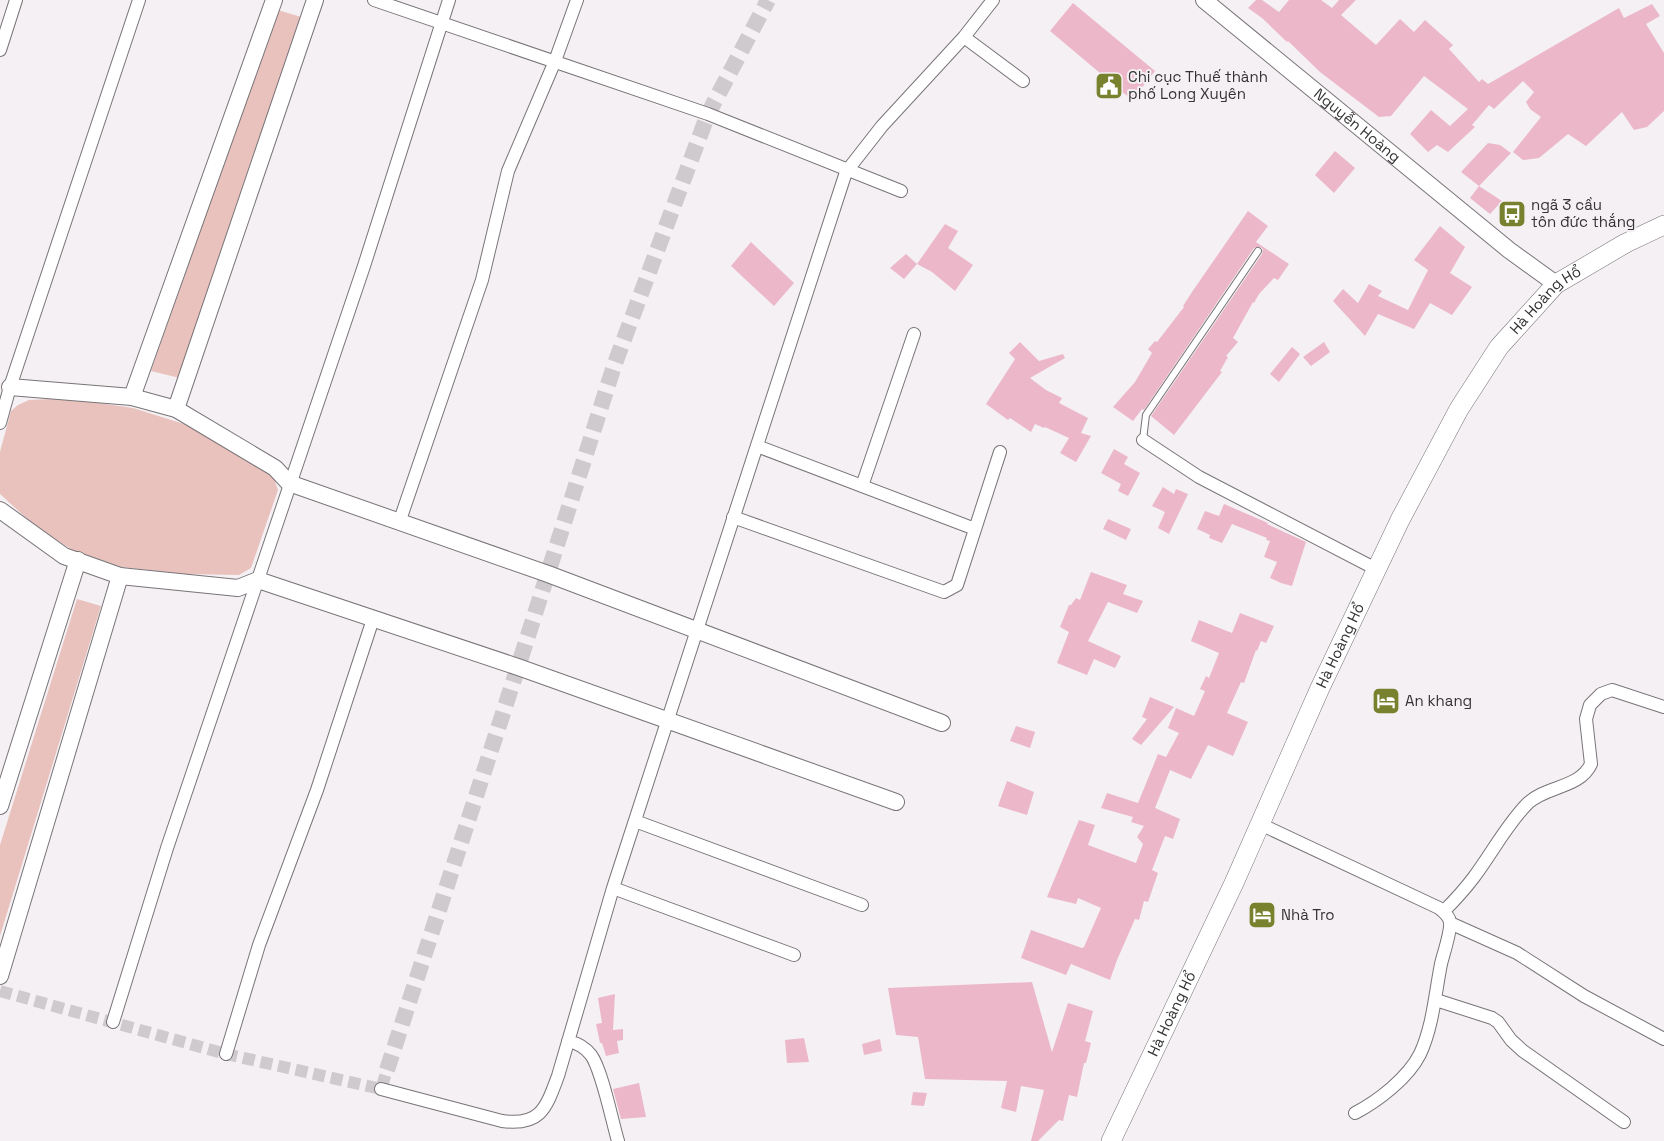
<svg xmlns="http://www.w3.org/2000/svg" width="1664" height="1141" font-family="'Space Grotesk',sans-serif">
  <style>
    .park { fill: #e9c2bd }
    .building { fill: #ecb8c9 }
    .lines { fill: none; stroke-linecap: round; stroke-linejoin: round }
    .minor-tunnel { stroke: #cecace; stroke-width: 12; stroke-dasharray: 12 6; stroke-linecap: butt }
    .tertiary-tunnel { stroke: #cecace; stroke-width: 16; stroke-dasharray: 16 8; stroke-linecap: butt }
    .service-casing { stroke: #787478; stroke-width: 8 }
    .minor-casing { stroke: #787478; stroke-width: 14 }
    .tertiary-casing { stroke: #787478; stroke-width: 18 }
    .secondary-casing { stroke: #787478; stroke-width: 20 }
    .service { stroke: #fff; stroke-width: 6 }
    .minor { stroke: #fff; stroke-width: 12 }
    .tertiary { stroke: #fff; stroke-width: 16 }
    .secondary { stroke: #fff; stroke-width: 19 }
    .labels { text-anchor: middle; stroke-width: 4; stroke-linejoin: round; paint-order: stroke }
    .poi-label { font-size: 15px; fill: #353335; stroke: #f4f0f4; text-anchor: start }
    .street-label { font-size: 15px; fill: #353335; stroke: #f4f0f4 }
  </style>
  <rect width="100%" height="100%" fill="#f4f0f4"/>
  <path class="park" d="M278,10L301,17L180,378L151,371Z
    M51,399L85,401L133,408L187,425L266,471L274,479L278,490L251,568L239,575L185,574L121,567L76,552L37,528L0,494V452L11,411L18,405L29,400Z
    M77,599L101,606L0,936V845Z"/>
  <path class="building" d="M1256,0H1262L1279,12L1289,0H1321L1332,8L1339,0H1356L1341,15L1376,45L1400,19L1414,32L1425,20L1453,45L1449,49L1479,82L1482,79L1488,84L1619,8L1624,18L1652,4L1660,16L1646,24L1664,53V111L1647,127L1634,130L1622,112L1586,146L1568,134L1539,158L1523,160L1513,152L1541,117L1530,109L1526,102L1534,92L1523,81L1494,109L1489,105L1472,125L1475,127L1448,152L1437,145L1428,152L1410,134L1431,110L1450,126L1468,109L1424,76L1391,116L1379,117L1320,72L1288,41L1287,42L1262,18L1248,8Z
    M1073,3L1155,71L1132,100L1050,31Z
    M1488,143L1500,145L1511,153L1479,186L1461,172Z
    M1335,151L1355,168L1334,193L1315,175Z
    M1479,186L1502,201L1490,214L1470,198Z
    M1248,211L1268,226L1256,242L1289,264L1278,280L1274,278L1259,294L1254,303L1253,302L1233,338L1238,342L1226,356L1228,357L1220,371L1222,372L1174,435L1151,416L1262,254L1263,249L1260,247L1254,248L1144,410L1142,409L1133,421L1113,407L1135,382L1152,353L1148,349L1155,341L1157,342L1184,307L1183,306L1192,292Z
    M945,224L958,231L948,248L973,265L955,291L932,272L917,264Z
    M1440,226L1465,247L1450,273L1472,287L1452,315L1430,303L1414,329L1378,314L1365,336L1333,301L1343,289L1358,303L1369,284L1382,291L1378,296L1408,310L1428,270L1414,260Z
    M751,242L794,283L774,306L731,266Z
    M906,254L917,264L904,279L890,268Z
    M1020,342L1039,361L1063,354L1065,358L1030,378L1046,390L1062,398L1059,403L1088,418L1081,433L1091,436L1076,462L1060,453L1069,438L1045,427L1044,428L1035,424L1031,432L1010,418L1008,420L986,404L1015,359L1009,353Z
    M1324,342L1330,352L1311,366L1303,357Z
    M1292,347L1300,354L1279,382L1270,374Z
    M1114,449L1128,457L1124,464L1140,473L1128,496L1118,491L1121,484L1101,473Z
    M1163,487L1174,494L1176,489L1188,494L1169,534L1158,528L1165,512L1152,506Z
    M1224,504L1268,523L1267,524L1306,542L1292,586L1281,583L1270,578L1277,562L1264,557L1270,541L1266,540L1267,538L1232,524L1222,543L1209,538L1210,535L1197,529L1205,511L1219,516Z
    M1108,519L1131,529L1126,540L1103,529Z
    M1091,572L1127,585L1123,594L1143,601L1137,613L1108,602L1088,641L1121,656L1115,668L1094,659L1087,675L1057,663L1069,632L1060,627L1069,605H1071L1076,598L1080,600Z
    M1240,613L1274,626L1266,643L1261,641L1257,651L1256,650L1244,683L1241,682L1227,713L1248,722L1233,756L1208,745L1191,779L1170,770L1155,808L1180,819L1173,839L1165,836L1152,870L1158,873L1148,902L1144,901L1139,920L1135,919L1117,960L1110,980L1071,964L1066,975L1021,958L1031,930L1082,948L1084,947L1101,908L1078,898L1076,904L1047,897L1079,820L1095,825L1088,845L1136,863L1143,844L1137,837L1144,826L1131,822L1133,817L1101,808L1107,793L1138,803L1158,754L1166,757L1179,733L1168,728L1176,708L1194,716L1205,691L1200,689L1206,676L1209,678L1219,653L1191,641L1199,620L1232,633Z
    M1150,697L1174,707L1141,745L1132,739L1147,719L1142,717Z
    M1016,726L1035,732L1030,748L1010,741Z
    M1007,781L1034,792L1027,815L998,806Z
    M1032,982L1052,1052L1068,1003L1093,1011L1085,1041L1091,1043L1086,1063H1084L1077,1097L1069,1095L1063,1121L1059,1120L1038,1141H1031L1044,1090L1021,1086L1016,1112L1001,1108L1007,1081L925,1079L918,1037L896,1035L888,988Z
    M615,994L613,1030L623,1029V1040L617,1041L619,1053L606,1056L602,1043H600L596,1024L602,1023L598,998Z
    M804,1038L809,1062L787,1063L785,1040Z
    M880,1039L882,1051L864,1055L862,1044Z
    M639,1083L646,1117L621,1119L613,1089Z
    M913,1092L927,1093L924,1106L911,1105Z"/>
  <g class="lines">
    <path class="minor-tunnel" d="M0,991L226,1054L381,1089L387,1070"/>
    <path class="tertiary-tunnel" d="M387,1070L518,667L614,366L708,114L768,0"/>
    <defs>
      <path id="service" d="M1143,440L1146,415L1258,251"/>
      <path id="minor" d="M374,0L708,114L901,191
        M964,37L1023,81
        M0,50L16,0
        M0,423L10,387L139,0
        M1143,440L1199,477L1376,569
        M757,446L975,529
        M862,486L914,334
        M733,517L944,592L957,585L1000,452
        M400,520L482,280L508,171L555,61L577,0
        M635,821L862,905
        M1260,824L1439,908C1444,912 1450,917 1450,923C1451,932 1443,955 1441,964C1435,994 1433,1026 1420,1054C1408,1078 1378,1101 1355,1113
        M1444,911C1454,901 1465,889 1474,877C1492,853 1507,824 1528,803C1546,786 1580,788 1591,764L1586,719L1590,705L1601,694L1612,690L1664,707
        M1450,923L1517,953L1584,996L1664,1039
        M794,955L613,888L846,172L882,126L964,37L993,0
        M1436,1000L1492,1018L1498,1022L1511,1040L1523,1051L1624,1122
        M113,1022L167,848L364,266L449,0
        M568,1041C577,1043 585,1047 591,1055C602,1070 612,1121 618,1141
        M226,1054L259,945L317,790L373,619
        M381,1089L502,1121C541,1126 546,1108 558,1076L613,888"/>
      <g id="tertiary">
        <path id="s1" d="M1204,0L1509,250L1556,284"/>
        <path d="M10,387L132,397L176,409L275,468L289,483L548,574L942,723"/>
        <path d="M132,397L274,0"/>
        <path d="M176,409L315,0"/>
        <path d="M0,510L64,556L120,576L238,588L258,580L518,667L896,802"/>
        <path d="M0,806L78,560"/>
        <path d="M0,976L120,576"/>
      </g>
      <g id="secondary">
        <path id="s2" d="M1111,1141L1234,883L1320,688L1400,520L1459,409L1499,347L1556,284L1626,243L1664,225"/>
      </g>
    </defs>
    <use href="#service" class="service-casing"/>
    <use href="#minor" class="minor-casing"/>
    <use href="#tertiary" class="tertiary-casing"/>
    <use href="#secondary" class="secondary-casing"/>
    <use href="#service" class="service"/>
    <use href="#minor" class="minor"/>
    <use href="#tertiary" class="tertiary"/>
    <use href="#secondary" class="secondary"/>
  </g>
  <defs>
    <symbol id="civic-square" viewBox="-11 -11 22 22"><rect x="-9" y="-9" width="18" height="18" rx="4" fill="#78812d" stroke="#f4f0f4"/><path d="M-.6-6.5H3V-4.5H.6V-3L4-1V1h2V6H-6V1h2V-1L-.6-3ZM-1.2 2.5V6h2.4V2.5Z" fill="#fff"/></symbol>
    <symbol id="bus-square" viewBox="-11 -11 22 22"><rect x="-9" y="-9" width="18" height="18" rx="4" fill="#78812d" stroke="#f4f0f4"/><path d="M-5-6H5V4H4V6H2V4H-2V6H-4V4H-5ZM-3.5-4V0h7V-4ZM-3.5 1.2v1.5H-2V1.2ZM2 1.2v1.5H3.5V1.2Z" fill="#fff"/></symbol>
    <symbol id="hotel-square" viewBox="-11 -11 22 22"><rect x="-9" y="-9" width="18" height="18" rx="4" fill="#78812d" stroke="#f4f0f4"/><path d="M-6-4.5h1.5V1H6V5H4.5V3h-9V5H-6ZM-4 0a1.8 1.8 0 1 1 3.6 0ZM.5 0V-2.5h3Q6-2.5 6 0Z" fill="#fff"/></symbol>
  </defs>
  <g fill-rule="evenodd">
    <use href="#civic-square" x="1093" y="70" width="32" height="32"/>
    <use href="#bus-square" x="1496" y="198" width="32" height="32"/>
    <use href="#hotel-square" x="1370" y="685" width="32" height="32"/>
    <use href="#hotel-square" x="1246" y="899" width="32" height="32"/>
  </g>
  <g class="labels">
    <g class="poi-label">
      <text x="1128" y="82">Chi cục Thuế thành<tspan x="1128" dy="17">phố Long Xuyên</tspan></text>
      <text x="1531" y="210">ngã 3 cầu<tspan x="1531" dy="17">tôn đức thắng</tspan></text>
      <text x="1405" y="706">An khang</text>
      <text x="1281" y="920">Nhà Tro</text>
    </g>
    <g class="street-label">
      <text dy="5" stroke="none"><textPath href="#s1" startOffset="198">Nguyễn Hoàng</textPath></text>
      <text dy="5" stroke="none"><textPath href="#s2" startOffset="951">Hà Hoàng Hổ</textPath></text>
      <text dy="5" stroke="none"><textPath href="#s2" startOffset="546">Hà Hoàng Hổ</textPath></text>
      <text dy="5" stroke="none"><textPath href="#s2" startOffset="141">Hà Hoàng Hổ</textPath></text>
    </g>
  </g>
</svg>
